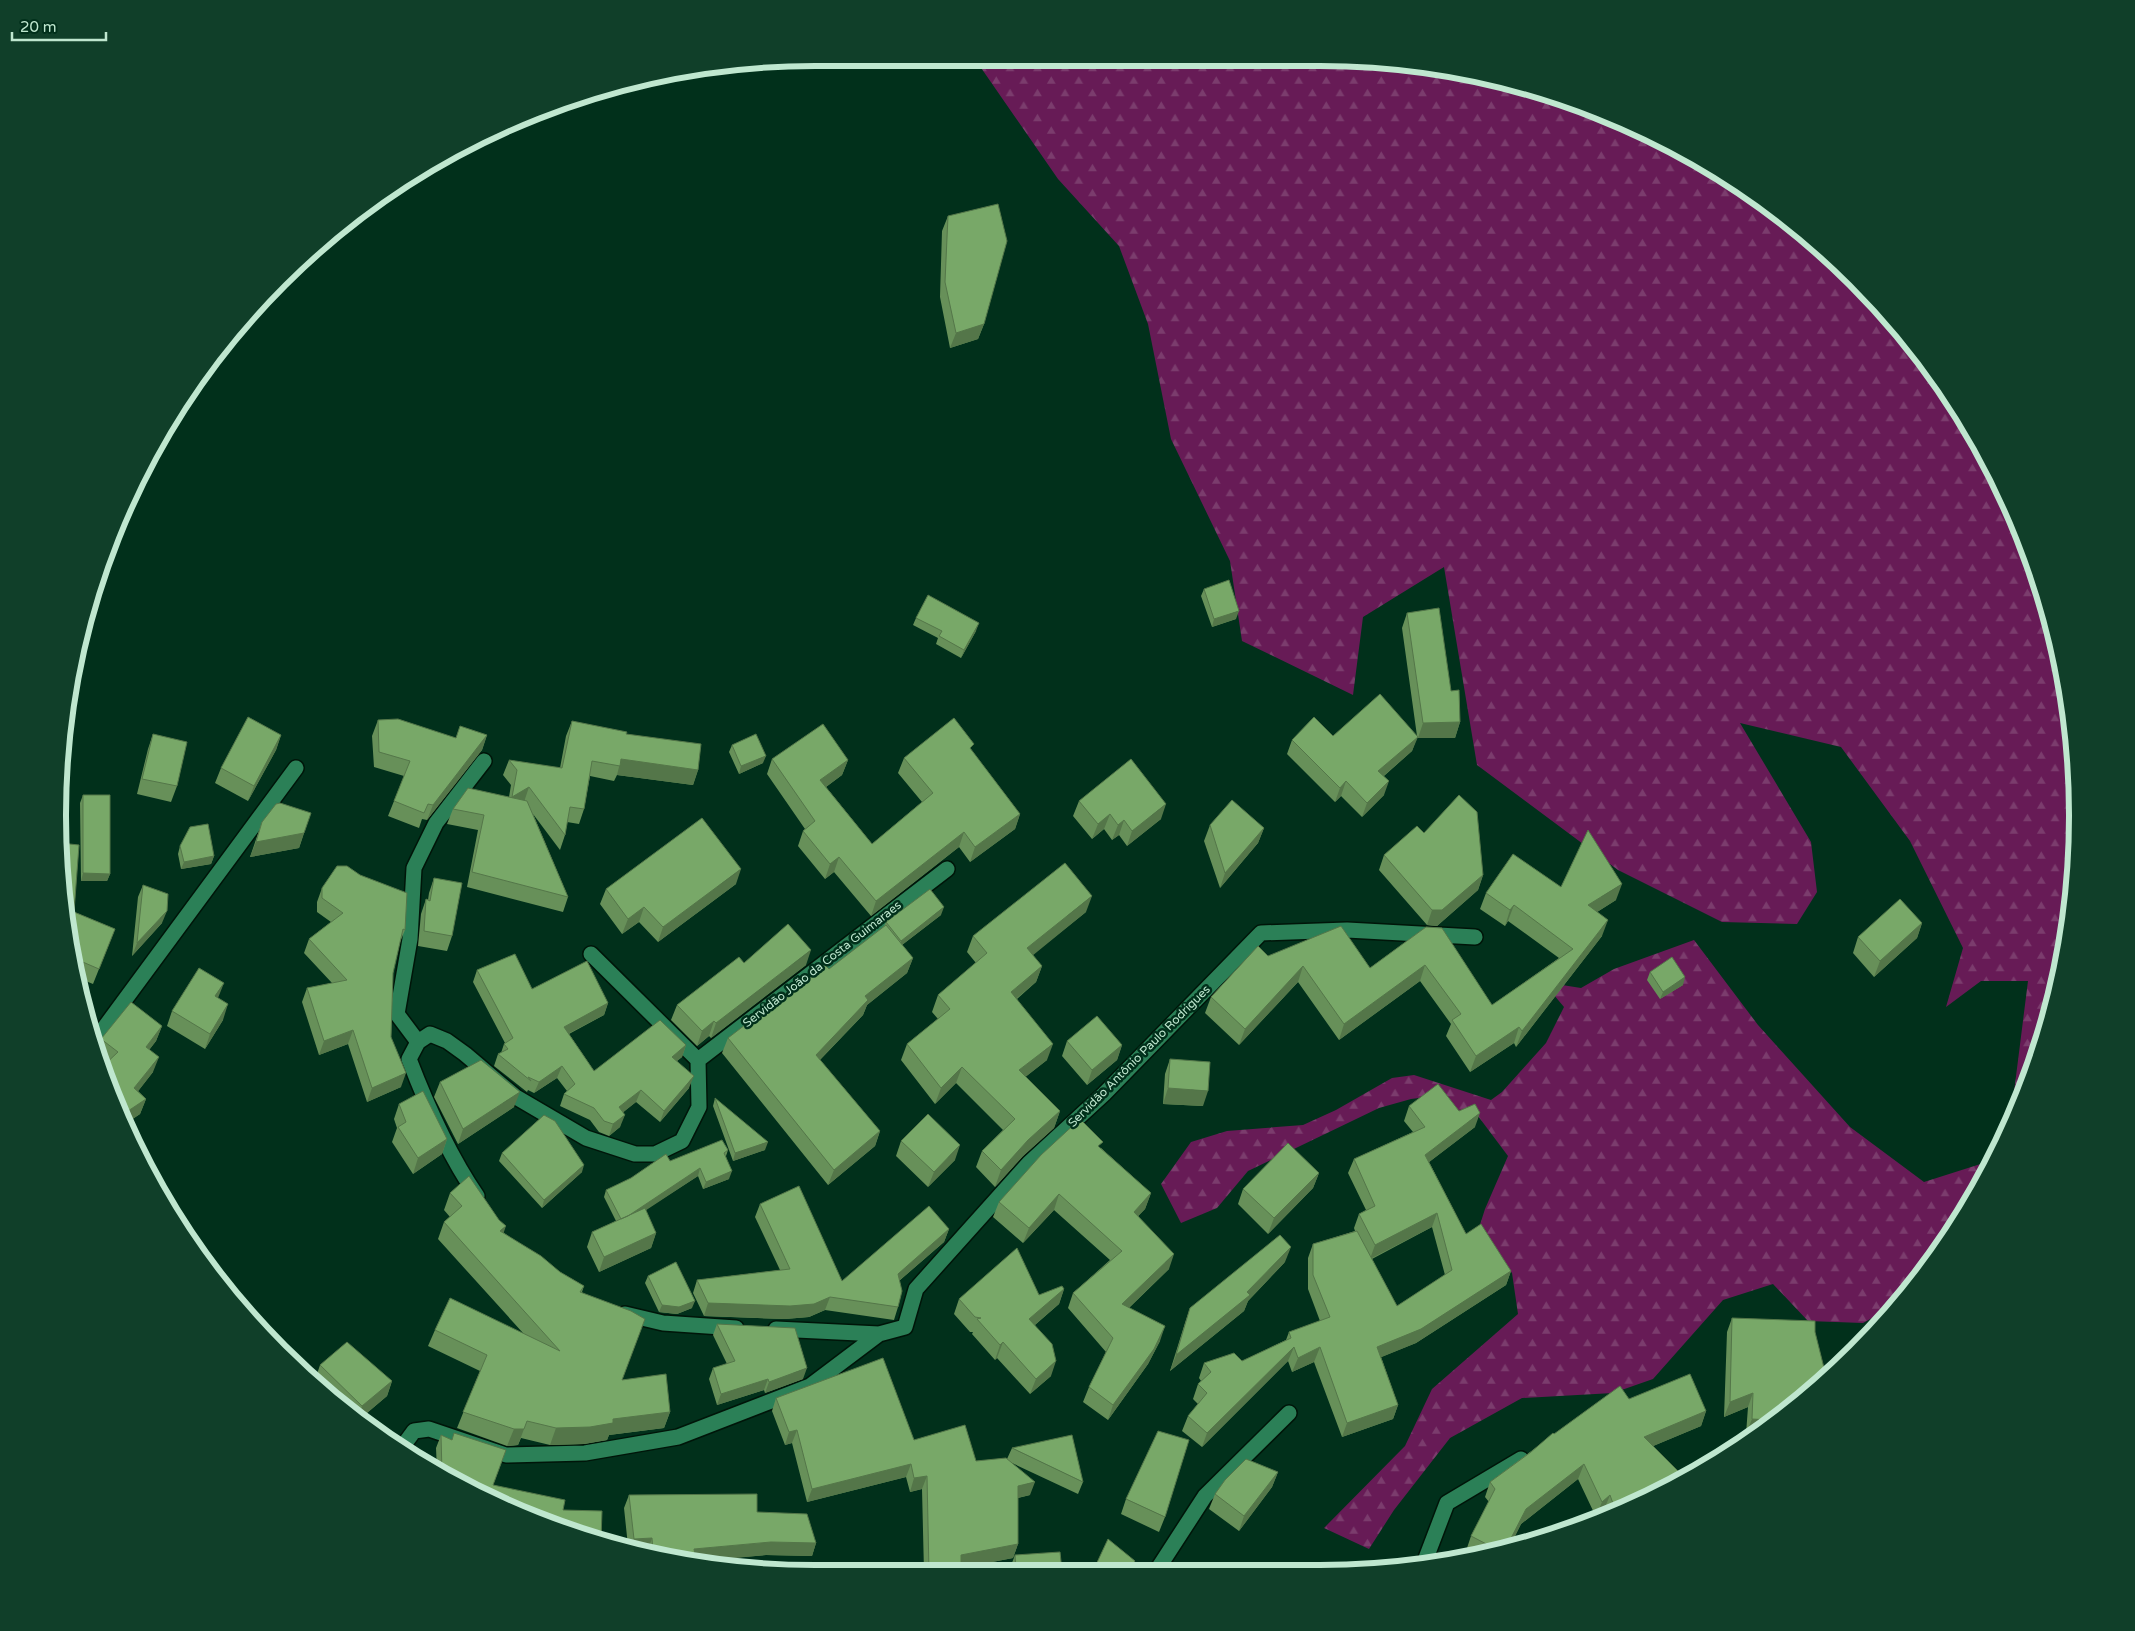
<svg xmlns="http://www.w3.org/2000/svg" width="2135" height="1631" font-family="'Varela Round',sans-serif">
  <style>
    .forest { fill: url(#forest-firs) }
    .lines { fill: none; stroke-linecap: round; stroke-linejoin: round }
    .street-casing { stroke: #001509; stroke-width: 18 }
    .street { stroke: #2b8057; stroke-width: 15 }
    .wall { fill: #679059; fill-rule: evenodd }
    .shaded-wall { fill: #547649 }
    .building { fill: #78a868; stroke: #547649 }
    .labels { text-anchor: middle; stroke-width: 5; stroke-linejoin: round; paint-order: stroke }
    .street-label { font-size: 12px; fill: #bfe7cf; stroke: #01301b }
    .rim { fill: none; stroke: #bfe7cf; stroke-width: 6 }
  </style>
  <defs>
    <pattern id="forest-firs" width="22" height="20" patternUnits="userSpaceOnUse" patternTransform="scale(1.25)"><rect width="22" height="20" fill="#671b56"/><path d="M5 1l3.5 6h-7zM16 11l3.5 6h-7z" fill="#7b3c6d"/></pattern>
  </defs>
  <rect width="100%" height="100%" fill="#01301b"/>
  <path class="forest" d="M1369,59L1516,83L1655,136L1781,214L1856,280L1950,395L2020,526L2063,668L2077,816L2063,964L2020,1106L2010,1124L2028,981H1981L1946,1007L1963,948L1910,841L1841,747L1740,723L1811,842L1817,892L1797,924L1722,922L1618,870L1477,765L1444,567L1363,617L1353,695L1242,641L1230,561L1171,439L1148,324L1119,246L1058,179L977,62Z
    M1694,940L1758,1025L1850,1127L1924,1182L1990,1161L1950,1237L1892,1307L1863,1323L1808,1321L1773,1284L1723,1300L1653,1379L1613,1393L1522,1398L1450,1438L1394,1510L1369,1549L1324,1528L1405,1446L1432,1389L1518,1314L1512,1273L1478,1231L1485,1209L1508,1156L1475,1112L1459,1115L1435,1096L1411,1099L1379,1108L1248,1171L1217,1208L1181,1223L1161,1184L1191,1142L1227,1131L1303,1125L1336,1110L1392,1078L1414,1075L1491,1100L1502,1092L1546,1043L1564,1007L1543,982L1581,988L1614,969Z"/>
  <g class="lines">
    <defs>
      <path id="street" d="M418,1042L397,1014L410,939L414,868L436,823L484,761
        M93,1043L296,768
        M698,1060L947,869
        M477,1196C448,1154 427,1106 409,1059L418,1042L430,1034L447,1041L465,1054L516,1097L586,1138L635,1154H655L682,1141L699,1107L698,1060L591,954
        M625,1314L663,1323L736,1328
        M776,1329L879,1334
        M404,1451L403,1446L414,1431L429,1429L506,1455L585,1453L678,1437L810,1386L879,1334L905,1327L916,1289L1029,1163L1104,1094L1261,933L1347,930L1475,937
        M1423,1566L1447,1503L1521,1459
        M1157,1570L1205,1496L1289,1413"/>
    </defs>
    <use href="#street" class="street-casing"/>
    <use href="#street" class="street"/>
  </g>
  <path class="wall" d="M948,216L984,324L978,339L950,348L940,297L942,231Z
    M1204,589L1236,619L1212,627L1201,596Z
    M1407,613L1451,691L1460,722L1455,738H1418L1417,737L1412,751L1384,776V795L1362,817L1341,796L1335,802L1287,754L1292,740L1333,736H1417L1402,628Z
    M916,618L976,631L961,658L936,644L938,638L913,625Z
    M378,720L455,738L487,735L482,750L427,820L422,819L419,828L388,816L404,776L374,767L372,736Z
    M572,721L626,734L698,770L693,785L617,775L614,781L590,776L584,809L579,824L567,822L565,835L560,850L533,814L568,897L563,912L467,887L478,830L447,824L453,809L509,797L511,785L503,775L509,760L560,768L566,736Z
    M153,734L177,786L171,802L137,794L148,749Z
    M281,735L276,750L248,801L215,783L221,768Z
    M732,745L763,763L739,774L729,752Z
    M972,751L1020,814L1015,829L970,862L959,847L871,916L834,872L825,879L798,846L803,831L805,829L767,774L772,759L848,760L842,775L826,787L872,844L922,802L898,773L904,758Z
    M83,795L110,874L107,881H81L80,803Z
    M1079,801L1161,819L1127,846L1119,835L1112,840L1104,829L1092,839L1073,816Z
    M262,822L304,833L299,848L250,857Z
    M1210,825L1264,828L1258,843L1220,888L1204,841Z
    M1424,833L1483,875L1478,890L1437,926L1427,925L1379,870L1384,855Z
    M180,846L214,856L211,864L181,869L178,854Z
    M59,865L74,912L115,929L93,984L76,977L72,963Z
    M434,878L452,936L447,951L418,946L421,914L426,899L428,900L429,893Z
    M736,884L658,942L639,922L622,934L600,904L606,889Z
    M143,885L162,923L132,956L138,897Z
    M1561,887L1616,900L1597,912L1602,936L1516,1047L1514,1043L1470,1072L1446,1036L1451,1024L1420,981L1339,1040L1298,982L1239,1045L1205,1013L1211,997L1268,956L1370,968L1426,927L1492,1005L1559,958L1508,921L1505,926L1480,909L1486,893Z
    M322,888L405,930L400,942L393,973L391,1037L401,1087L367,1102L348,1044L319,1055L302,1002L307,988L332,983L304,953L309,939L331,922L317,912V902Z
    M1086,912L1032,955L1042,966L1036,982L1017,999L1047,1060L1025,1077L1060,1111L1054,1128L1023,1156L995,1187L976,1167L982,1151L1003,1130L956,1083L935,1104L901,1060L907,1044L938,1019L932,1012L938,995L976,963L967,952L973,936Z
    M941,915L902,945L913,958L907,973L867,1005L863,1015L820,1060L880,1131L875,1146L828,1185L722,1053L728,1038L829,969L884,926L886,922Z
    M1922,923L1917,938L1874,977L1853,953L1858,937Z
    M744,963L806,965L711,1038L709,1036L697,1046L671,1020L677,1005Z
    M477,970L532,989L608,1003L604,1015L569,1034L594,1071L686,1045L682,1057L677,1061L689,1088L660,1122L636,1102L623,1112L620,1127L609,1136L599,1132L590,1120L560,1106L564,1094L567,1091L557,1078L534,1093L528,1090L527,1092L494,1066L498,1054L501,1053L504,1044L505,1043L473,982Z
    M1650,972L1683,985L1660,999L1647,980Z
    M218,998L223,1020L205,1049L167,1026L172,1011Z
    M162,1026L156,1041L149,1050L153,1072L138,1091L146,1099L140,1114L125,1124L101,1068L107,1063L97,1055L96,1053L101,1039Z
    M1067,1041L1122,1045L1117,1060L1087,1085L1062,1056Z
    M1170,1059L1203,1106L1163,1104L1165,1074Z
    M440,1082L514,1107L458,1144L434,1097Z
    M715,1098L765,1150L733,1161L713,1106Z
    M399,1104L447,1139L442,1154L413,1174L392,1142L397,1128L394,1119Z
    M1409,1106L1459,1111L1475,1127L1429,1162L1466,1234L1511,1271L1506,1285L1416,1343L1381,1357L1398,1405L1393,1419L1342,1437L1314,1362L1292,1372L1288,1361L1202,1447L1182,1431L1188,1416L1198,1404L1193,1399L1198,1384L1201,1381L1199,1378L1204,1363L1242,1361L1286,1340L1289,1332L1320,1321L1308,1289V1258L1313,1244L1355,1231L1354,1228L1359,1214L1366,1210L1348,1173L1354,1159L1413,1132L1404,1121ZM1432,1227L1445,1275L1397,1306L1372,1259Z
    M901,1141L955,1160L928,1187L896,1156Z
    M1101,1148L1151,1193L1145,1209L1138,1216L1169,1269L1129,1308L1160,1341L1148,1364L1108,1420L1083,1402L1089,1387L1106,1352L1068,1308L1073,1293L1110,1260L1054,1210L1023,1243L993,1217L999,1202Z
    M728,1150L726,1156L729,1179L703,1189L698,1176L645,1210L656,1233L651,1248L599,1272L587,1247L592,1232L616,1221L604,1197L606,1190L670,1161Z
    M502,1153L582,1172L542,1208L499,1161Z
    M1319,1173L1313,1188L1268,1234L1238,1204L1243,1189Z
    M450,1193L504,1233L560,1272L584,1286L582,1292L622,1380L670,1412L664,1428L609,1435L607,1440L584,1444L550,1445L521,1438L518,1445L507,1446L457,1428L480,1371L428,1346L435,1330L523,1333L438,1239L444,1222L450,1217L444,1210Z
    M760,1204L842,1281L949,1229L944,1242L899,1281L898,1307L894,1320L825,1310L809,1317L785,1319L704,1316L693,1293L697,1280L780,1270L755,1217Z
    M1285,1262L1248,1301L1244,1311L1170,1371L1185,1323L1190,1308Z
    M648,1276L692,1308L677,1314L659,1312L645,1283Z
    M1064,1289L1059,1304L1035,1325L1051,1376L1030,1394L997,1358L995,1360L972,1334L973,1332H970L954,1314L959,1299L1039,1295Z
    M1732,1318L1815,1332L1746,1434L1748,1407L1724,1417L1727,1332Z
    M717,1324L803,1379L765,1393L764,1390L717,1405L709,1379L713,1368L727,1364L713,1335Z
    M320,1365L392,1381L387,1396L361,1418L315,1380Z
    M776,1398L914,1440L976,1461L1007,1459L1012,1448L1083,1482L1078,1494L1012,1463L1030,1495L1018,1498V1544L1013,1558L961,1568V1572H924L922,1489L910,1492L906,1477L807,1502L792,1443L785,1445L772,1411Z
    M1629,1399L1706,1411L1701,1426L1653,1446L1655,1495L1606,1515L1604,1510L1596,1517L1578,1479L1521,1524L1510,1546L1472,1554L1466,1551L1471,1536L1489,1502L1485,1497L1490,1482L1554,1434Z
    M441,1435L452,1440L506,1450L493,1485L563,1510L480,1495L437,1470L436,1448Z
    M1278,1472L1272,1487L1239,1531L1209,1509L1215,1494Z
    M629,1495L757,1512L816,1543L812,1556L766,1555L695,1561L696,1562L628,1546L624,1508Z
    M1126,1499L1165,1517L1159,1532L1121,1514Z
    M1015,1555L1062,1571H1011L1010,1568Z"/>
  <path class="shaded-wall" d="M984,324L978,339L950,348L956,333Z
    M1239,611L1236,619L1212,627L1214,619Z
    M979,623L976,631L961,658L964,650Z
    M1460,722L1455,738H1418L1423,723Z
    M281,735L276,750L248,801L254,786Z
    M487,735L482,750L427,820L433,805Z
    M1418,737L1412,751L1373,785L1378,771Z
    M766,756L763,763L739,774L741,766Z
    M621,759L698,770L693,785L617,775Z
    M848,760L842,775L815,795L820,780Z
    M1346,781L1341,796L1335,802L1340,788Z
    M1389,781L1384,795L1362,817L1367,803Z
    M529,787L524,802L507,812L512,797Z
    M1166,804L1161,819L1127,846L1132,831Z
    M1020,814L1015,829L970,862L975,847Z
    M1110,814L1104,829L1092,839L1098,824Z
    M1124,820L1119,835L1112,840L1118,825Z
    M1264,828L1258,843L1220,888L1225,873Z
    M964,832L959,847L871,916L876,901Z
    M304,833L299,848L250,857L256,842Z
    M214,856L211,864L181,869L184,862Z
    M839,857L834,872L825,879L830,864Z
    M741,869L736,884L658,942L663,927Z
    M83,873L110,874L107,881H81Z
    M1483,875L1478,890L1437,926L1427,925L1432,910Z
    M1622,884L1616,900L1583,921L1588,905Z
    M1092,896L1086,912L1021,965L1027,948Z
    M1514,905L1508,921L1505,926L1510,910Z
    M644,907L639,922L622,934L628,919Z
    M944,907L941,915L898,948L901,941Z
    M167,911L162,923L132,956L137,943Z
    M1608,920L1602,936L1516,1047L1522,1031Z
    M1922,923L1917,938L1874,977L1880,961Z
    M811,950L806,965L711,1038L716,1023Z
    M913,958L907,973L867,1005L863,1015L810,1070L816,1055L865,996Z
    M1425,965L1420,981L1339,1040L1344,1024Z
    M1042,966L1036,982L1005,1008L1011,992Z
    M1303,966L1298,982L1239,1045L1245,1029Z
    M1685,977L1683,985L1660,999L1663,992Z
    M224,983L218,998L215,996Z
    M608,1003L604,1015L560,1038L564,1027Z
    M228,1004L223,1020L205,1049L210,1034Z
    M714,1021L709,1036L697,1046L702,1031Z
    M162,1026L156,1041L140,1062L146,1047Z
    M1519,1027L1514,1043L1470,1072L1476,1056Z
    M353,1030L348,1044L319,1055L324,1041Z
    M1053,1044L1047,1060L1013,1087L1019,1070Z
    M686,1045L682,1057L668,1068L672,1057Z
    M1122,1045L1117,1060L1087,1085L1092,1070Z
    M159,1057L153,1072L129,1103L134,1088Z
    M562,1066L557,1078L534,1093L539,1082Z
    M962,1067L956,1083L935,1104L941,1088Z
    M406,1073L401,1087L367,1102L372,1088Z
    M694,1076L689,1088L660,1122L664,1111Z
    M1168,1088L1208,1091L1203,1106L1163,1104Z
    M641,1090L636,1102L615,1119L619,1107Z
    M520,1092L514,1107L458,1144L463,1129Z
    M146,1099L140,1114L125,1124L121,1116L122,1115Z
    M1060,1111L1054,1128L1023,1156L995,1187L1001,1170L1028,1140Z
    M1480,1113L1475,1127L1420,1169L1425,1155Z
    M625,1115L620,1127L609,1136L613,1124Z
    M880,1131L875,1146L828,1185L834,1170Z
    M447,1139L442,1154L413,1174L418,1158Z
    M768,1142L765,1150L733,1161L735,1153Z
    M960,1145L955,1160L928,1187L934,1172Z
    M584,1165L582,1172L542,1208L544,1200Z
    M700,1168L698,1176L619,1228L622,1220Z
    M732,1171L729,1179L703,1189L706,1182Z
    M1319,1173L1313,1188L1268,1234L1274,1218Z
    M1151,1193L1145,1209L1128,1227L1134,1212Z
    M1059,1194L1054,1210L1023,1243L1029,1228Z
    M1437,1213L1432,1227L1370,1259L1375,1245Z
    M506,1226L500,1243V1231Z
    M949,1229L944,1242L893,1286L898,1274Z
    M656,1233L651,1248L599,1272L604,1257Z
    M1291,1247L1285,1262L1248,1301L1244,1311L1170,1371L1176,1355L1247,1292Z
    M1174,1254L1169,1269L1117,1319L1122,1304Z
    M1511,1271L1506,1285L1416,1343L1372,1361L1377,1347Z
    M1064,1289L1059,1304L1024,1334L1029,1319Z
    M830,1297L825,1310L809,1317L785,1319L704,1316L708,1303Z
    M695,1301L692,1308L677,1314L659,1312L662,1305Z
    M1165,1326L1160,1341L1148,1364L1108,1420L1113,1405Z
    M1003,1342L997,1358L995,1360L1000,1345Z
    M1294,1347L1288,1361L1202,1447L1207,1433Z
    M1320,1347L1314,1362L1292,1372L1298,1358Z
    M1056,1361L1051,1376L1030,1394L1036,1379Z
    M807,1368L803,1379L765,1393L769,1382Z
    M1826,1376L1805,1393L1809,1380Z
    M768,1379L764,1390L717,1405L721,1394Z
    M392,1381L387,1396L361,1418L359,1416L362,1406Z
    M1753,1393L1748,1407L1724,1417L1730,1402Z
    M1398,1405L1393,1419L1342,1437L1347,1423Z
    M1706,1411L1701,1426L1639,1452L1644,1437Z
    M670,1412L664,1428L609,1435L607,1440L584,1444L550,1445L556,1428L613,1419Z
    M1752,1419L1772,1420L1755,1434H1746Z
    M527,1421L518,1445L507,1446L514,1429Z
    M797,1430L792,1443L785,1445L789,1432Z
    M911,1464L906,1477L807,1502L812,1489Z
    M1584,1464L1578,1479L1521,1524L1510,1546H1507L1526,1509Z
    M1278,1472L1272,1487L1239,1531L1244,1516Z
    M927,1476L922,1489L910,1492L914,1478Z
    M1035,1482L1030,1495L1013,1499L1018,1486Z
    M1610,1495L1604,1510L1596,1517L1602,1502Z
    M652,1538L648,1551L631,1547L634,1539Z
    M771,1542L816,1543L812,1556L766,1555L693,1562L694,1549Z
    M1018,1544L1013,1558L956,1569L961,1555Z
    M1135,1561L1131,1570H1127Z"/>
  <path class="building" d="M998,204L1007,241L984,324L956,333L945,282L948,216Z
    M1229,580L1239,611L1214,619L1204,589Z
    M928,595L979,623L964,650L939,636L942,631L916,618Z
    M1439,608L1451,691L1459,690L1460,722L1423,723L1407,613Z
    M1380,694L1418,737L1378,771L1389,781L1367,803L1346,781L1340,788L1292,740L1314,717L1333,736Z
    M248,717L281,735L254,786L221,768Z
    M954,718L974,744L970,748L1020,814L975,847L964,832L876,901L839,857L830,864L803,831L815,821L772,759L823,724L848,760L820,780L872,844L933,793L904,758Z
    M398,719L456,738L460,726L487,735L433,805L428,804L424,813L394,801L410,761L379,752L378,720Z
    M572,721L627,732L626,734L701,744L698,770L621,759L620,766L592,761L584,809L570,807L565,835L529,787L512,797L517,770L509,760L562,768Z
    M153,734L187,742L177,786L142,779Z
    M756,734L766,756L741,766L732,745Z
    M1131,759L1166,804L1132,831L1124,820L1118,825L1110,814L1098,824L1079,801Z
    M468,788L527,801L568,897L472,872L484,815L453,809Z
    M83,795H110V874L83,873Z
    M1459,795L1477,812L1483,875L1442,910H1432L1384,855L1417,826L1424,833Z
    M1232,800L1264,828L1225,873L1210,825Z
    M280,803L311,813L304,833L256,842L262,822L276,804Z
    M702,818L741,869L663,927L644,907L628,919L606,889Z
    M208,824L214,856L184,862L180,846L190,827Z
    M1588,830L1622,884L1588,905L1608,920L1522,1031L1519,1027L1476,1056L1452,1020L1461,1014L1425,965L1344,1024L1303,966L1245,1029L1211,997L1258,946L1268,956L1341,926L1370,968L1426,927L1442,928L1492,1005L1573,949L1514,905L1510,910L1486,893L1513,854L1561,887Z
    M60,843L79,845L74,912L115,929L99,969L71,957L59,865Z
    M1065,863L1092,896L1027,948L1042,966L1011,992L1053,1044L1019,1070L1060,1111L1028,1140L1001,1170L982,1151L1015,1119L962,1067L941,1088L907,1044L950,1009L938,995L987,953L973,936Z
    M337,866H347L360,875L407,893L405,930L403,929L393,973L391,1037L406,1073L372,1088L353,1030L324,1041L307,988L347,980L309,939L343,913L322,898V888Z
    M434,878L462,883L452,936L424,931L426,899L430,901Z
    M143,885L168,894L167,911L137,943Z
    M930,889L944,907L901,941L886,922Z
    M1900,899L1922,923L1880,961L1858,937Z
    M788,924L811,950L716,1023L714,1021L702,1031L677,1005L739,957L744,963Z
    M886,925L913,958L865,996L868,1000L816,1055L880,1131L834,1170L728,1038L824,964L829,969Z
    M515,954L532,989L587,961L608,1003L564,1027L594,1071L660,1020L686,1045L672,1057L694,1076L664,1111L641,1090L619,1107L625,1115L613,1124L604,1121L594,1108L564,1094L575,1084L562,1066L539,1082L528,1077L531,1081L498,1054L508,1049L504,1044L513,1038L477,970Z
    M1672,957L1685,977L1663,992L1650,972Z
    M199,968L224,983L215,996L228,1004L210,1034L172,1011Z
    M131,1002L162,1026L146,1047L159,1057L134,1088L146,1099L122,1115L121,1114L101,1068L118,1052L101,1039Z
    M1097,1016L1122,1045L1092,1070L1067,1041Z
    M1170,1059L1210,1062L1208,1091L1168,1088Z
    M481,1060L520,1092L463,1129L440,1082Z
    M1438,1084L1459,1111L1475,1104L1480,1113L1425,1155L1466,1234L1481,1224L1511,1271L1421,1329L1377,1347L1398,1405L1347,1423L1320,1347L1298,1358L1294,1347L1207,1433L1188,1416L1207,1393L1198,1384L1211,1372L1204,1363L1234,1353L1242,1361L1291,1338L1289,1332L1330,1317L1313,1275V1244L1357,1231L1397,1306L1452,1270L1437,1213L1375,1245L1359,1214L1375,1206L1354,1159L1425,1127L1409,1106Z
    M423,1091L447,1139L418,1158L398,1127L406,1122L399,1104Z
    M715,1098L768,1142L735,1153Z
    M928,1114L960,1145L934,1172L901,1141Z
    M544,1115L555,1121L584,1165L544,1200L502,1153Z
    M1080,1119L1103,1142L1098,1146L1151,1193L1134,1212L1174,1254L1122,1304L1165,1326L1154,1349L1113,1405L1089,1387L1113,1338L1073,1293L1122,1251L1059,1194L1029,1228L999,1202L1041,1155Z
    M722,1140L728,1150L724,1153L732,1171L706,1182L700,1168L628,1216L621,1219L606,1190L631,1178L666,1154L670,1161Z
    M1288,1143L1319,1173L1274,1218L1243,1189Z
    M469,1176L499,1220L506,1226L500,1231L541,1256L560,1272L584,1286L580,1292L631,1311L645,1319L622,1380L666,1374L670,1412L613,1419V1423L590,1427L556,1428L527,1421L524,1429H514L463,1412L487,1355L435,1330L450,1298L560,1351L444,1222L462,1206L450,1193Z
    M799,1186L842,1281L929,1206L949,1229L898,1274L902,1291L898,1307L830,1297L814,1304L790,1306L708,1303L697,1280L790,1269L760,1204Z
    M645,1208L656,1233L604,1257L592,1232Z
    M1280,1235L1291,1247L1247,1292L1250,1295L1176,1355L1190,1308Z
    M1017,1248L1039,1295L1062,1286L1064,1289L1029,1319L1052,1344L1056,1361L1036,1379L1003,1342L1000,1345L977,1319L981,1318L975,1317L959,1299Z
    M676,1262L695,1301L679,1307L662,1305L648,1276Z
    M1732,1318L1815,1321V1332L1826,1376L1809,1380V1390L1772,1420L1752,1419L1753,1393L1730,1402Z
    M717,1324L795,1328L807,1368L769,1382L768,1379L721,1394L713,1368L735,1361Z
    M347,1342L392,1381L362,1406L320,1365Z
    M883,1358L914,1440L965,1425L976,1461L1006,1458L1035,1482L1018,1486V1544L961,1555V1572H929L927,1476L914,1478L911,1464L812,1489L797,1430L789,1432L776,1398Z
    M1690,1374L1706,1411L1644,1437L1685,1478L1655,1495L1616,1512L1610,1495L1602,1502L1584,1464L1526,1509L1507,1546L1496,1549L1471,1536L1495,1489L1490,1482L1531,1452L1553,1433L1554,1434L1620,1386L1629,1399Z
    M366,1418L389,1441L366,1423Z
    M1158,1431L1189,1440L1165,1517L1126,1499Z
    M454,1433L506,1450L493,1485L565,1500L563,1510L602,1511L601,1540L572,1533L480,1495L442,1473L441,1435L452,1440Z
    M1072,1435L1083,1482L1012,1448Z
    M1246,1459L1278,1472L1244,1516L1215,1494L1225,1480Z
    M757,1494V1512L807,1514L816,1543L771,1542L694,1549L696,1562L653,1552L652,1538L634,1539L629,1495Z
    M1108,1539L1135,1561L1127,1570H1096L1094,1569Z
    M1060,1552L1062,1571H1016L1015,1555Z
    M1193,1564L1204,1569H1190Z"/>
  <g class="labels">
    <g class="street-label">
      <text transform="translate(822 964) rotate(-38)" y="4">Servidão João da Costa Guimaraes</text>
      <text transform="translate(1139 1056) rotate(-45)" y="4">Servidão Antônio Paulo Rodrigues</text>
    </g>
  </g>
  <path d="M0 0H2135V1631H0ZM815 66H1320A749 749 0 0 1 2069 815V816A749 749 0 0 1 1320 1565H815A749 749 0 0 1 66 816V815A749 749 0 0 1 815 66Z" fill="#103f29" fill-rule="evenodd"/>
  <path class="rim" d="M815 66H1320A749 749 0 0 1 2069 815V816A749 749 0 0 1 1320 1565H815A749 749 0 0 1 66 816V815A749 749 0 0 1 815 66Z"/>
  <path d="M12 32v8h94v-8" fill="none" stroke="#bfe7cf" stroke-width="2.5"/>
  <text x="20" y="32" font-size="15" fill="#bfe7cf" stroke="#01301b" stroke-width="4" paint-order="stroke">20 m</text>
</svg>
